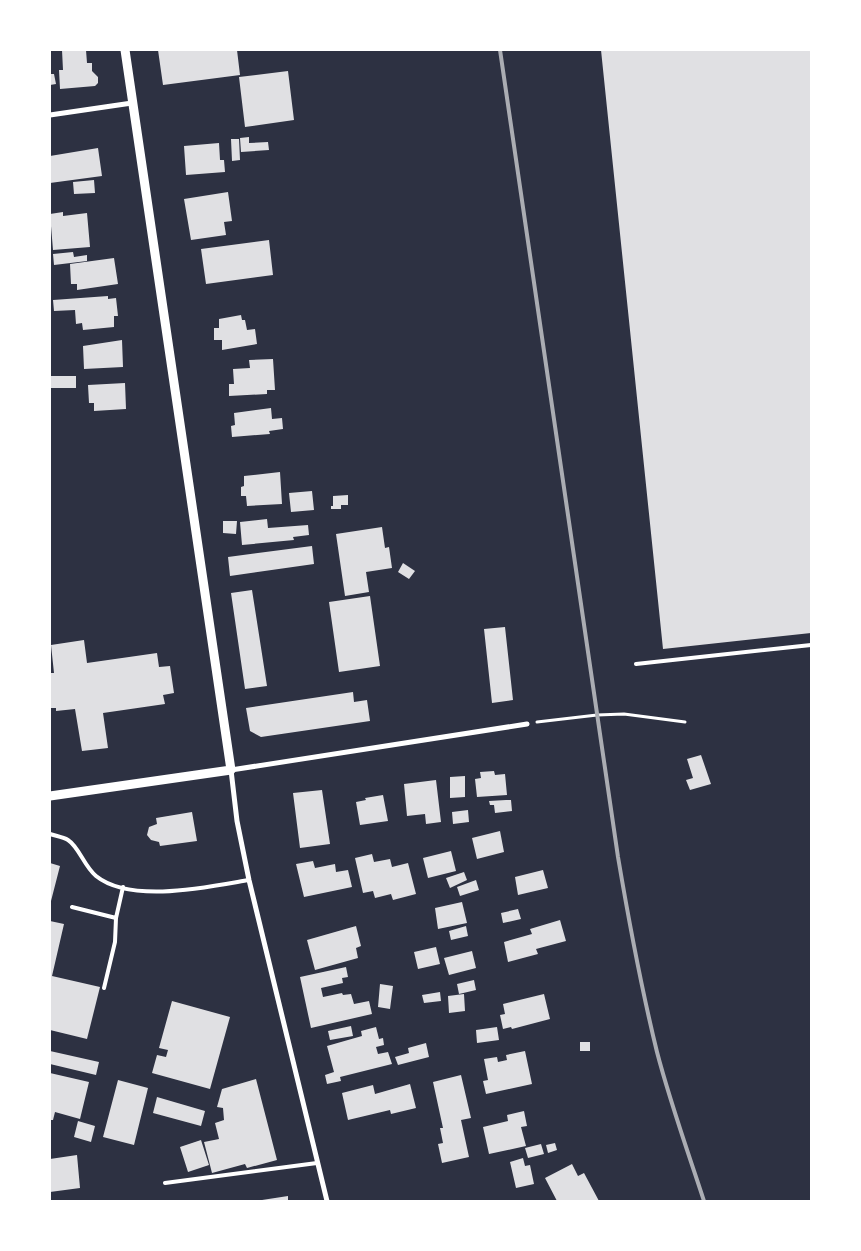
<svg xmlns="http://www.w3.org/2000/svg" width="861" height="1251" font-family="'DejaVu Sans',sans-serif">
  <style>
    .building { fill: #e0e0e3 }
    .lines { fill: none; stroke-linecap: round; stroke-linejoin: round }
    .path { stroke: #fff; stroke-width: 3 }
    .service { stroke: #fff; stroke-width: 4 }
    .minor { stroke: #fff; stroke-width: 5 }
    .tertiary { stroke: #fff; stroke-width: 9 }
    .rail { stroke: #abadb3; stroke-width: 4 }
  </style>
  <rect width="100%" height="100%" fill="#2d3142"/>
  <path class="building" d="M62,50H86L87,63H92V71L98,77V83L95,86L60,89L59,70H63Z
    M158,50H237L240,75L163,85Z
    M601,50H811V633L663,649Z
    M288,71L294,120L245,127L239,77Z
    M50,74H54L56,84L50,85Z
    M249,137V143L268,142L269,150L241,152L240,138Z
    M231,139H239L240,160L232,161Z
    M219,143L220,160H224L225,172L186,175L184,146Z
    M98,148L102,176L50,183V156Z
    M94,180L95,193L74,194L73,182Z
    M228,192L232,221L224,222L226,235L191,240L184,199Z
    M63,212V216L87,213L90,247L53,250L50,214Z
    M269,240L273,275L206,284L201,249Z
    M73,252L74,257L87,255V261L54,265L53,254Z
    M114,258L118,284L77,290V284H71L70,264Z
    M108,296V299L116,298L118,316H114V327L83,330L82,323L76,324L75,310L54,311L53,300Z
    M241,315L242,320H245L247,330L255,329L257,344L222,350V340H214V328H219V319Z
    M122,340L123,367L84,369L83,346Z
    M273,359L275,390H267V394L229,396V384H234L233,369L250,368L249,360Z
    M50,376H76V388H50Z
    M125,383L126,409L94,411V403H89L88,385Z
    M271,408L272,419L282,418L283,429L269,431L270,434L232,437L231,426L235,425L234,413Z
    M280,472L282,504L247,506L246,496H241V487L244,486V476Z
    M312,491L314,510L291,512L289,493Z
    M348,495V505H341V509H331V506H333V496Z
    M267,519L268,528L308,525L309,535L293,537L294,540L242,545L240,522Z
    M223,521H237L236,534L223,533Z
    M382,527L385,548L389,547L392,568L366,572L369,592L345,596L336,534Z
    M312,546L314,564L230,576L228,557Z
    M403,563L415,571L409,579L398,572Z
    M252,590L267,686L245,689L231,593Z
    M370,596L380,666L339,672L329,602Z
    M505,627L513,700L492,703L484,629Z
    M84,640L87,663L157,653L159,667L170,666L174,693L163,695L165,704L103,713L108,748L82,751L75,709L56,711V708H50V673H54L51,645Z
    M353,692L354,702L367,700L370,721L261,737L250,731L246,708Z
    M701,755L711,784L690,790L686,780L693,778L687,759Z
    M494,771L495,775L505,774L507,795L477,797L475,779L481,778L480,772Z
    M465,776V797L450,798V777Z
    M436,780L441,822L426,824L425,814L407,816L404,784Z
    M322,790L330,844L300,848L293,793Z
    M383,795L388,821L360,825L356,802L366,800L365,798Z
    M506,800H511L512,811L495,813L494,805H490L489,801Z
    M468,810L469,822L453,824L452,812Z
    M192,812L197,841L160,846L159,842L151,840L147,835L149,827L157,824L156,818Z
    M500,831L504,852L477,859L472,838Z
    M451,851L456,871L428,878L423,858Z
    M372,854L374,862L390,859L392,867L408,863L416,894L393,900L391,894L375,898L373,891L363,893L355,858Z
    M313,861L315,868L335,864L336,872L348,870L352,887L304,897L296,864Z
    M50,863L60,866L51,901H50Z
    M543,870L548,888L518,895L515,877Z
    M464,872L467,880L450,888L446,878Z
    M476,880L479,890L460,896L457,887Z
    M462,902L467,923L438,929L435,908Z
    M518,909L521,919L503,923L501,913Z
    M560,920L566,941L536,949L538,954L508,962L504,942L532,934L530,929Z
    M50,921L64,924L52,976L100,987L87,1039L50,1030Z
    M356,926L361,946L356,948L358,958L315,970L307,940Z
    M466,926L468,936L451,940L449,931Z
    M436,947L440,964L418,969L414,952Z
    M472,951L476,968L449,975L444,958Z
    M346,967L348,977L342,978L343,983L321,988L323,997L342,993L343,995L351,994L354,1004L369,1001L372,1014L311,1028L300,977Z
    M474,980L476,990L459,994L457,984Z
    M380,984L393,986L390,1009L378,1007Z
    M440,992L441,1001L424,1003L422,995Z
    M464,994L465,1011L449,1013L448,996Z
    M544,994L550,1019L512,1029L511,1027L503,1029L500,1015L505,1014L503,1004Z
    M172,1001L230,1017L210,1089L152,1073L157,1055L166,1057L168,1050L159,1048Z
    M351,1026L353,1036L330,1040L328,1031Z
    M376,1027L379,1039L383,1038L384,1045L376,1047L378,1054L388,1052L392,1064L340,1077L341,1081L327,1084L325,1075L334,1072L327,1046L362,1036L361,1031Z
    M497,1027L499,1040L477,1043L476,1030Z
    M580,1042H590V1051H580Z
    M426,1043L429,1057L398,1065L395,1057L409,1053L408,1048Z
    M50,1051L99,1062L96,1075L50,1064Z
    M525,1051L532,1084L486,1094L483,1081L488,1080L484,1059L497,1057L498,1062L507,1060L506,1055Z
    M50,1073L89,1082L80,1119L55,1112L53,1120H50Z
    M461,1075L471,1118L461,1120L469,1157L442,1163L438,1144L443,1143L440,1128H443L433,1082Z
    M256,1079L277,1160L247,1168L245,1164L212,1173L204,1142L219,1139L215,1123L224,1120L223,1108L217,1107L222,1089Z
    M118,1080L148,1088L134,1145L103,1137Z
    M410,1084L416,1108L391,1114L390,1110L348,1120L342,1093L373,1085L375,1094Z
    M157,1097L205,1111L201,1126L153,1113Z
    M524,1111L527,1126L521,1127L526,1146L489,1154L483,1127L508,1121L507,1115Z
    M78,1121L95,1126L91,1142L74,1137Z
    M201,1140L209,1165L188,1172L180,1147Z
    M555,1143L557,1150L548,1153L546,1145Z
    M541,1144L544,1154L528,1158L525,1148Z
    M77,1155L80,1188L50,1192V1159Z
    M523,1158L525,1166L530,1165L534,1184L516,1188L510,1162Z
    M572,1164L578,1176L584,1173L599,1201H557L545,1178Z
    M288,1196V1201H262V1200Z"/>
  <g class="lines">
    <path class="path" d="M537,722L597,715L624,714L685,722"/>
    <path class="service" d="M636,664L811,645
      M50,834C56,836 63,837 68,840C79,847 84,866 96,876C131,904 208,887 249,880
      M72,907L116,918
      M104,988L115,942L116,918L123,887
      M165,1183L317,1163"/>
    <path class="minor" d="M50,115L132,103
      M327,1201L249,880L237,821L231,770L527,724"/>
    <path class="tertiary" d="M50,796L231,770L125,50"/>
    <path class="rail" d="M500,50L618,857C629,922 641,987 657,1052C670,1102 688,1152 704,1201"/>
  </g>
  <rect width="861" height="1251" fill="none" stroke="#ffffff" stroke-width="102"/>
</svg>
